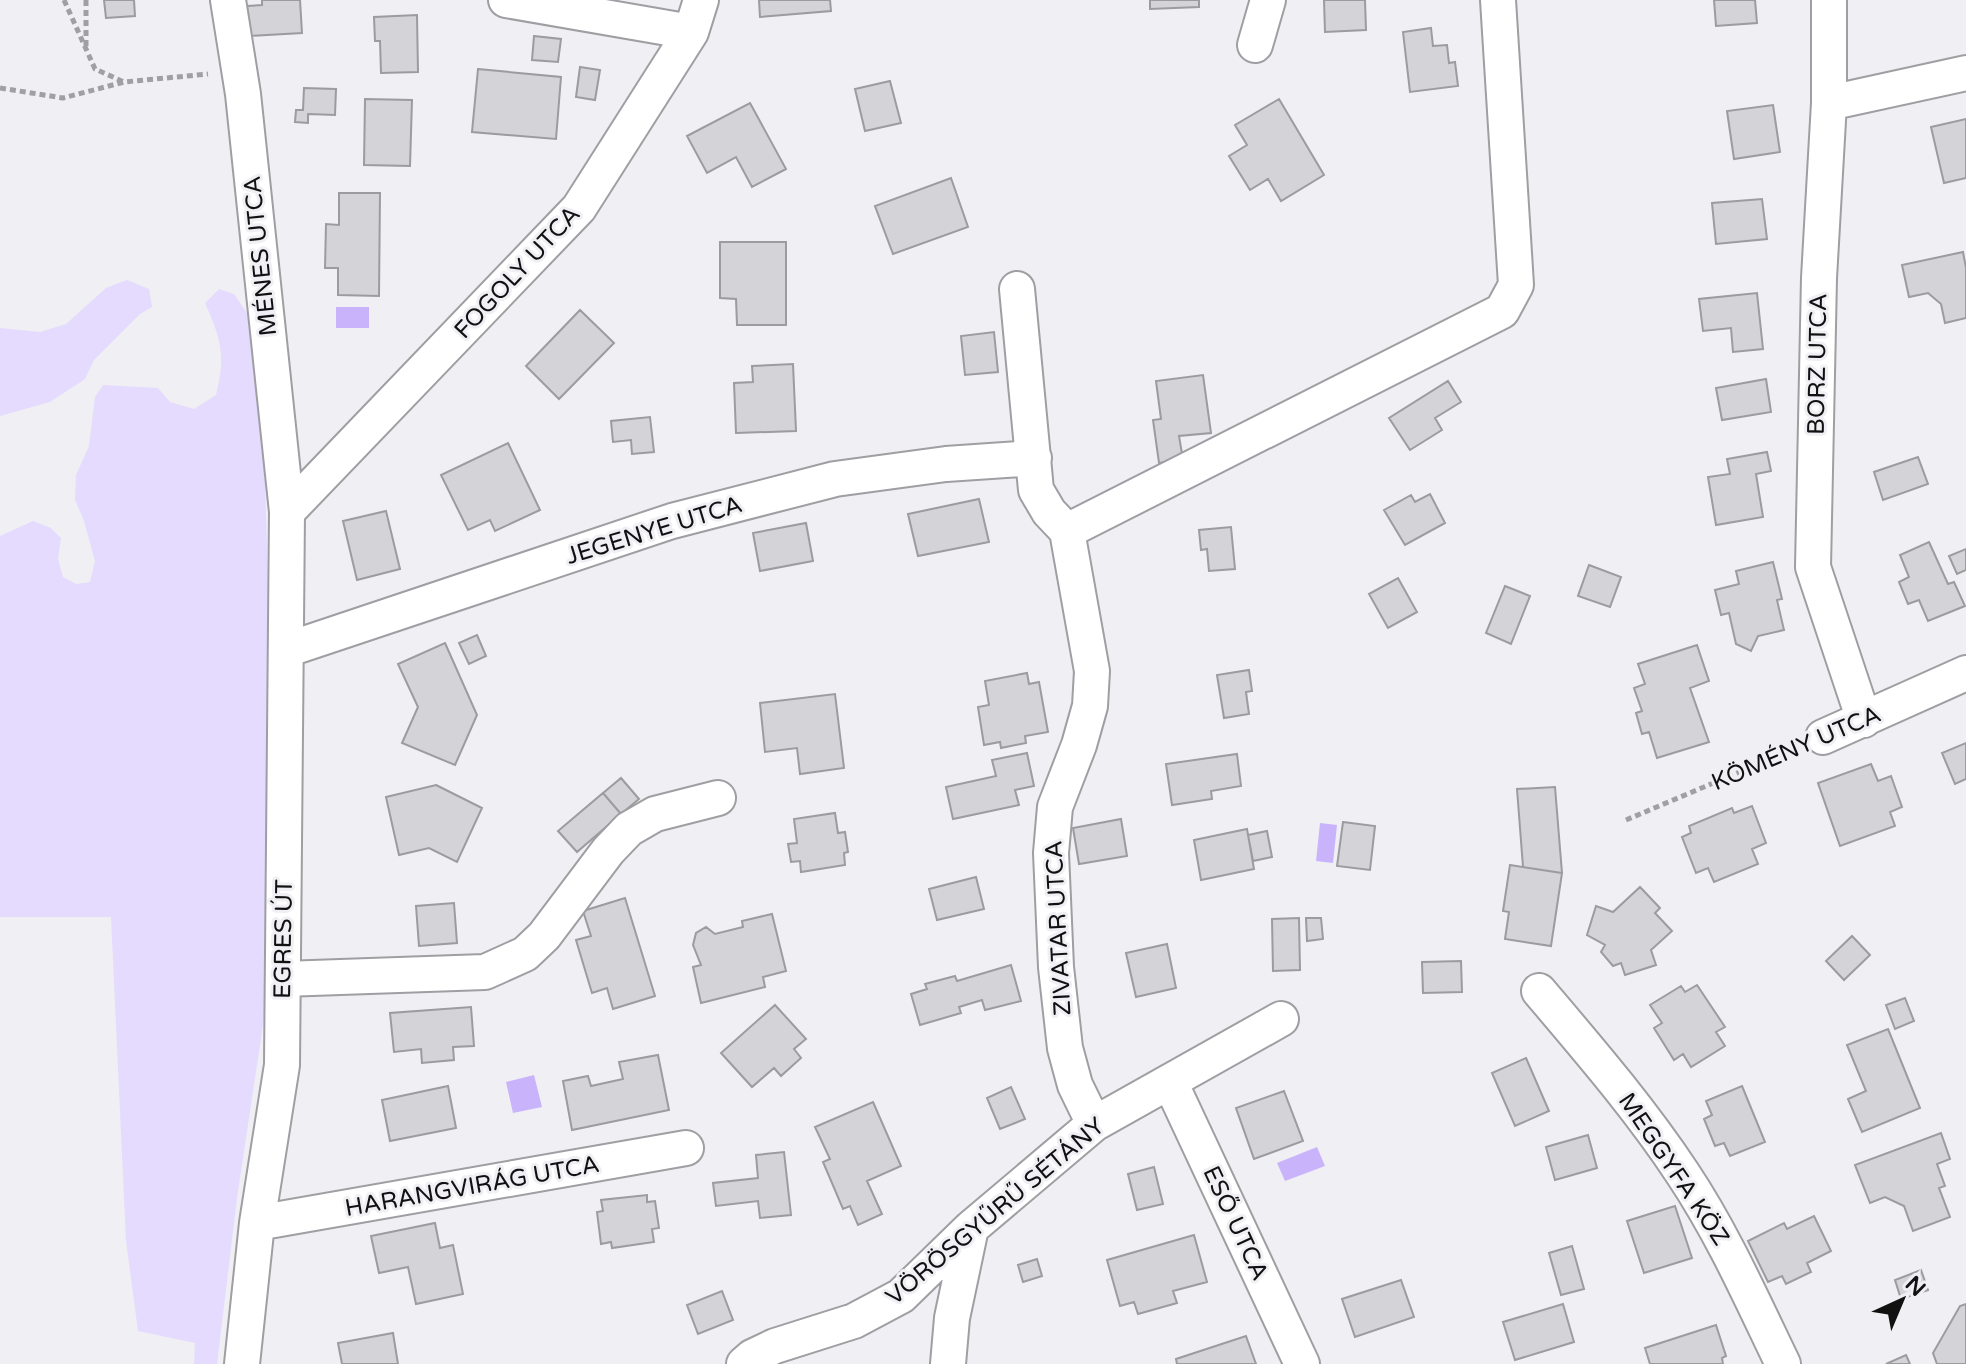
<svg xmlns="http://www.w3.org/2000/svg" width="1966" height="1364" font-family="'Varela Round',sans-serif">
  <style>
    .green { fill: #e4dbfe }
    .water { fill: #c9b4fb }
    .building { fill: #d4d3d7; stroke: #9c9b9f; stroke-width: 2 }
    .lines { fill: none; stroke-linecap: round; stroke-linejoin: round }
    .minor-casing { stroke: #9f9ea2; stroke-width: 38 }
    .path { stroke: #a09fa2; stroke-width: 5; stroke-dasharray: 6 4; stroke-linecap: butt }
    .minor { stroke: #fff; stroke-width: 34 }
    .labels { text-anchor: middle; stroke-width: 6; stroke-linejoin: round; paint-order: stroke }
    .street-label { font-size: 24px; fill: #111112; stroke: #f0eff3 }
  </style>
  <rect width="100%" height="100%" fill="#f0eff3"/>
  <path class="green" d="M127,280L149,289L152,307L140,314L94,360L85,379L50,402L0,416V328L40,332L66,324L106,288Z
    M219,289L234,294L247,313L258,390L265,479L271,689L270,978L237,1198L217,1364H194L195,1343L138,1331L126,1241L111,917H0V536L33,521L51,528L61,538L58,559L63,577L76,584L90,582L95,561L84,521L75,500L76,475L89,446L95,397L103,385L158,388L170,402L194,409L216,395C226,355 221,339 205,303Z"/>
  <path class="water" d="M336,307H369V328H336Z
    M1320,823L1337,825L1333,863L1316,861Z
    M534,1075L542,1107L513,1113L506,1082Z
    M1317,1147L1325,1166L1285,1181L1277,1163Z"/>
  <path class="building" d="M104,0H134L135,16L106,18Z
    M262,0H300L302,33L249,36L247,6L262,5Z
    M759,0H830L831,11L760,17Z
    M1150,0H1199V7L1150,9Z
    M1324,0H1365L1366,30L1325,32Z
    M1714,0H1755L1757,23L1716,26Z
    M417,15L418,72L381,73L380,41H375L374,17Z
    M1431,28L1433,46L1447,45L1449,63L1455,62L1458,86L1410,92L1403,32Z
    M534,36L561,39L558,62L532,60Z
    M580,67L600,70L595,100L576,97Z
    M478,69L561,77L556,139L472,132Z
    M890,81L901,123L865,131L855,89Z
    M304,88L336,89L335,115L308,114V123L295,122L296,110H303Z
    M365,99L412,100L410,166L364,165Z
    M1279,99L1324,175L1281,201L1268,179L1250,190L1229,156L1247,145L1235,125Z
    M750,103L786,169L752,187L736,157L707,173L687,136Z
    M1773,105L1780,152L1734,159L1727,111Z
    M1966,119V178L1944,183L1931,127Z
    M951,178L968,227L893,254L875,206Z
    M339,193H380L379,296L338,295V268H325L326,224L339,225Z
    M1762,199L1767,239L1716,244L1712,203Z
    M720,242H786V325H737L736,299L720,298Z
    M1963,252L1966,268V318L1945,323L1941,304L1928,293L1909,297L1902,265Z
    M1757,293L1763,349L1733,352L1731,328L1703,331L1699,299Z
    M580,310L614,343L559,399L526,366Z
    M994,332L998,372L965,375L961,336Z
    M793,364L796,431L736,433L734,383L753,382L752,366Z
    M1203,375L1211,433L1179,436L1183,460L1159,463L1153,420L1161,419L1156,381Z
    M1766,379L1771,412L1722,420L1716,388Z
    M1448,381L1461,402L1435,418L1442,430L1410,450L1389,418Z
    M650,417L654,452L632,454L631,440L613,442L611,421Z
    M508,443L540,510L495,531L490,520L468,530L441,475Z
    M1767,452L1771,471L1756,474L1763,517L1716,525L1708,477L1730,474L1727,459Z
    M1918,457L1928,484L1883,500L1874,472Z
    M1430,494L1445,523L1405,545L1384,510L1411,495L1415,502Z
    M979,499L989,542L918,556L908,514Z
    M386,511L400,569L357,580L343,521Z
    M806,523L813,561L760,571L753,533Z
    M1231,527L1235,569L1209,571L1207,549L1201,550L1199,530Z
    M1929,542L1948,584L1954,582L1965,606L1928,621L1919,600L1908,604L1899,582L1909,577L1900,555Z
    M1966,549V570L1957,574L1949,556Z
    M1773,562L1782,599L1777,600L1784,630L1758,636L1751,651L1736,644L1729,613L1721,615L1715,590L1739,584L1736,571Z
    M1589,565L1621,577L1610,607L1578,596Z
    M1398,578L1417,612L1388,628L1369,594Z
    M1505,586L1530,596L1511,644L1486,633Z
    M477,635L486,656L469,664L459,643Z
    M445,643L477,715L455,765L402,743L418,707L398,664Z
    M1697,645L1709,681L1690,688L1709,742L1657,758L1649,732L1642,734L1636,713L1642,711L1634,688L1645,684L1638,664Z
    M1249,670L1252,691L1246,692L1249,714L1224,718L1217,675Z
    M1027,673L1029,684L1039,682L1048,732L1025,736L1026,743L1001,748L1000,742L984,745L978,707L989,705L985,681Z
    M835,694L844,768L800,774L797,748L765,752L760,703Z
    M1966,743V779L1955,784L1942,753Z
    M1027,753L1034,786L1015,790L1019,805L953,819L946,787L996,776L992,760Z
    M1237,754L1241,786L1211,791L1212,799L1172,805L1166,764Z
    M1871,764L1878,781L1891,776L1902,807L1890,812L1895,826L1840,846L1818,783Z
    M621,778L639,799L621,814L603,793Z
    M436,785L482,808L457,862L429,848L399,855L386,797Z
    M1555,787L1562,873L1523,867L1517,789Z
    M603,793L621,814L577,852L558,831Z
    M1752,806L1766,843L1752,849L1758,864L1714,882L1708,868L1696,873L1682,837L1691,833L1689,826L1732,808L1734,813Z
    M835,813L838,833L845,832L848,852L844,853L845,865L801,872L800,861L791,862L788,844L797,843L794,819Z
    M1121,819L1127,856L1079,864L1073,828Z
    M1343,822L1375,826L1370,870L1337,866Z
    M1247,829L1254,869L1201,880L1194,840Z
    M1267,831L1272,857L1253,861L1248,835Z
    M1510,865L1562,873L1551,946L1505,939L1509,912L1503,911Z
    M976,877L984,909L937,920L929,889Z
    M1640,887L1660,908L1655,913L1672,931L1651,950L1656,965L1625,975L1621,963L1613,966L1601,952L1605,945L1587,935L1596,906L1613,912Z
    M625,898L655,996L613,1009L607,988L592,993L576,940L591,936L583,911Z
    M454,903L457,943L419,946L416,906Z
    M772,914L786,971L763,977L765,987L701,1003L693,967L701,965L693,945L696,933L706,927L715,934L743,927L742,921Z
    M1299,918L1300,970L1273,971L1272,919Z
    M1306,918H1321L1323,939L1307,941Z
    M1852,936L1870,955L1844,980L1826,961Z
    M1167,944L1176,988L1136,997L1126,953Z
    M1461,961L1462,992L1423,993L1422,962Z
    M1011,965L1021,1001L985,1010L982,1000L959,1007L961,1013L920,1025L911,994L927,989L925,984L955,976L957,981Z
    M1697,985L1725,1027L1716,1032L1725,1046L1691,1067L1683,1054L1674,1060L1654,1028L1662,1023L1650,1005L1681,986L1685,992Z
    M1905,998L1914,1021L1895,1029L1886,1005Z
    M775,1005L806,1039L794,1049L801,1058L781,1076L774,1068L752,1087L721,1053Z
    M471,1007L474,1046L453,1047L454,1060L422,1063L421,1049L394,1052L390,1013Z
    M1888,1029L1920,1108L1862,1132L1848,1099L1866,1091L1847,1045Z
    M658,1055L669,1110L572,1130L563,1081L588,1076L591,1086L623,1079L619,1062Z
    M1526,1058L1549,1111L1515,1126L1492,1073Z
    M448,1086L456,1128L390,1141L382,1100Z
    M1742,1086L1765,1142L1730,1156L1724,1143L1715,1146L1704,1119L1712,1115L1706,1101Z
    M1011,1087L1025,1119L1000,1129L987,1098Z
    M1284,1091L1303,1141L1254,1159L1236,1108Z
    M873,1102L901,1166L867,1181L882,1214L858,1225L850,1206L843,1209L823,1162L830,1159L815,1127Z
    M1941,1133L1950,1159L1937,1164L1945,1186L1939,1188L1950,1217L1913,1231L1904,1206L1885,1197L1870,1203L1855,1165Z
    M1588,1135L1597,1168L1555,1180L1546,1147Z
    M784,1152L791,1215L760,1218L758,1201L716,1206L713,1183L758,1178L756,1155Z
    M1154,1167L1163,1204L1137,1210L1128,1174Z
    M647,1195V1202L655,1201L659,1228L652,1229L654,1242L612,1248L611,1242L601,1244L597,1212L603,1211L601,1200Z
    M1675,1206L1692,1258L1644,1273L1627,1221Z
    M1814,1216L1831,1251L1807,1263L1811,1272L1786,1284L1782,1276L1768,1282L1748,1241L1784,1223L1787,1229Z
    M435,1223L440,1248L453,1245L463,1294L416,1304L408,1267L379,1273L371,1236Z
    M1194,1235L1207,1282L1173,1291L1177,1303L1138,1314L1134,1302L1120,1306L1107,1260Z
    M1572,1246L1584,1289L1561,1295L1549,1253Z
    M1037,1259L1042,1276L1023,1282L1018,1265Z
    M1921,1270L1928,1290L1901,1299L1895,1280Z
    M1401,1280L1414,1317L1355,1337L1342,1299Z
    M722,1291L733,1320L698,1334L687,1305Z
    M1563,1304L1574,1342L1515,1360L1503,1322Z
    M1966,1304V1364H1937L1933,1353L1960,1306Z
    M1716,1325L1726,1356L1722,1358L1723,1364H1650L1645,1348Z
    M393,1333L398,1364H342L338,1343Z
    M1246,1336L1256,1364H1177L1176,1359Z
    M1906,1355L1910,1364H1886Z"/>
  <g class="lines">
    <defs>
      <path id="minor" d="M228,0L243,94L287,512L282,1065L257,1223L242,1364
        M506,0L691,32
        M1829,0V103L1819,278L1813,567L1864,720
        M1255,45L1268,0
        M1829,103L1966,73
        M1017,289L1036,490L1049,512L1067,531L1092,671L1090,706L1079,745L1055,807L1051,853L1056,967L1065,1048L1075,1085L1094,1124
        M287,512L579,208L691,32L701,0
        M1067,531L1502,311L1516,285L1498,0
        M286,650L672,521L835,479L946,464L1034,458
        M1823,737L1966,673
        M283,979L485,972L525,954L544,936L608,851L629,829L655,814L718,798
        M1539,991C1589,1050 1640,1109 1683,1174C1723,1234 1752,1300 1783,1364
        M1170,1082L1302,1364
        M257,1223L686,1148
        M744,1364L752,1357L775,1346L854,1321L901,1296L971,1228L1094,1124L1281,1019
        M948,1364L952,1318L971,1228"/>
    </defs>
    <use href="#minor" class="minor-casing"/>
    <path class="path" d="M64,0L95,69L124,82
      M86,0V47
      M0,88L63,98L124,82L208,74
      M1626,820L1796,748"/>
    <use href="#minor" class="minor"/>
  </g>
  <g class="labels">
    <g class="street-label">
      <text transform="translate(260 256) rotate(-96)" y="8">MÉNES UTCA</text>
      <text transform="translate(517 272) rotate(-47)" y="8">FOGOLY UTCA</text>
      <text transform="translate(1817 364) rotate(-89)" y="8">BORZ UTCA</text>
      <text transform="translate(654 530) rotate(-17)" y="8">JEGENYE UTCA</text>
      <text transform="translate(1796 748) rotate(-23)" y="8">KÖMÉNY UTCA</text>
      <text transform="translate(1058 928) rotate(-93)" y="8">ZIVATAR UTCA</text>
      <text transform="translate(283 939) rotate(-89)" y="8">EGRES ÚT</text>
      <text transform="translate(1674 1169) rotate(56)" y="8">MEGGYFA KÖZ</text>
      <text transform="translate(472 1186) rotate(-10)" y="8">HARANGVIRÁG UTCA</text>
      <text transform="translate(995 1211) rotate(-40)" y="8">VÖRÖSGYŰRŰ SÉTÁNY</text>
      <text transform="translate(1236 1223) rotate(65)" y="8">ESŐ UTCA</text>
    </g>
  </g>
  <g transform="translate(1902 1300) rotate(44)" stroke="#f0eff3" stroke-width="6" paint-order="stroke">
  <path d="M0-6L14 30L0 20L-14 30Z" fill="#111112"/>
  <text y="-12" font-size="22" font-weight="bold" text-anchor="middle" fill="#111112">N</text>
  </g>
</svg>
